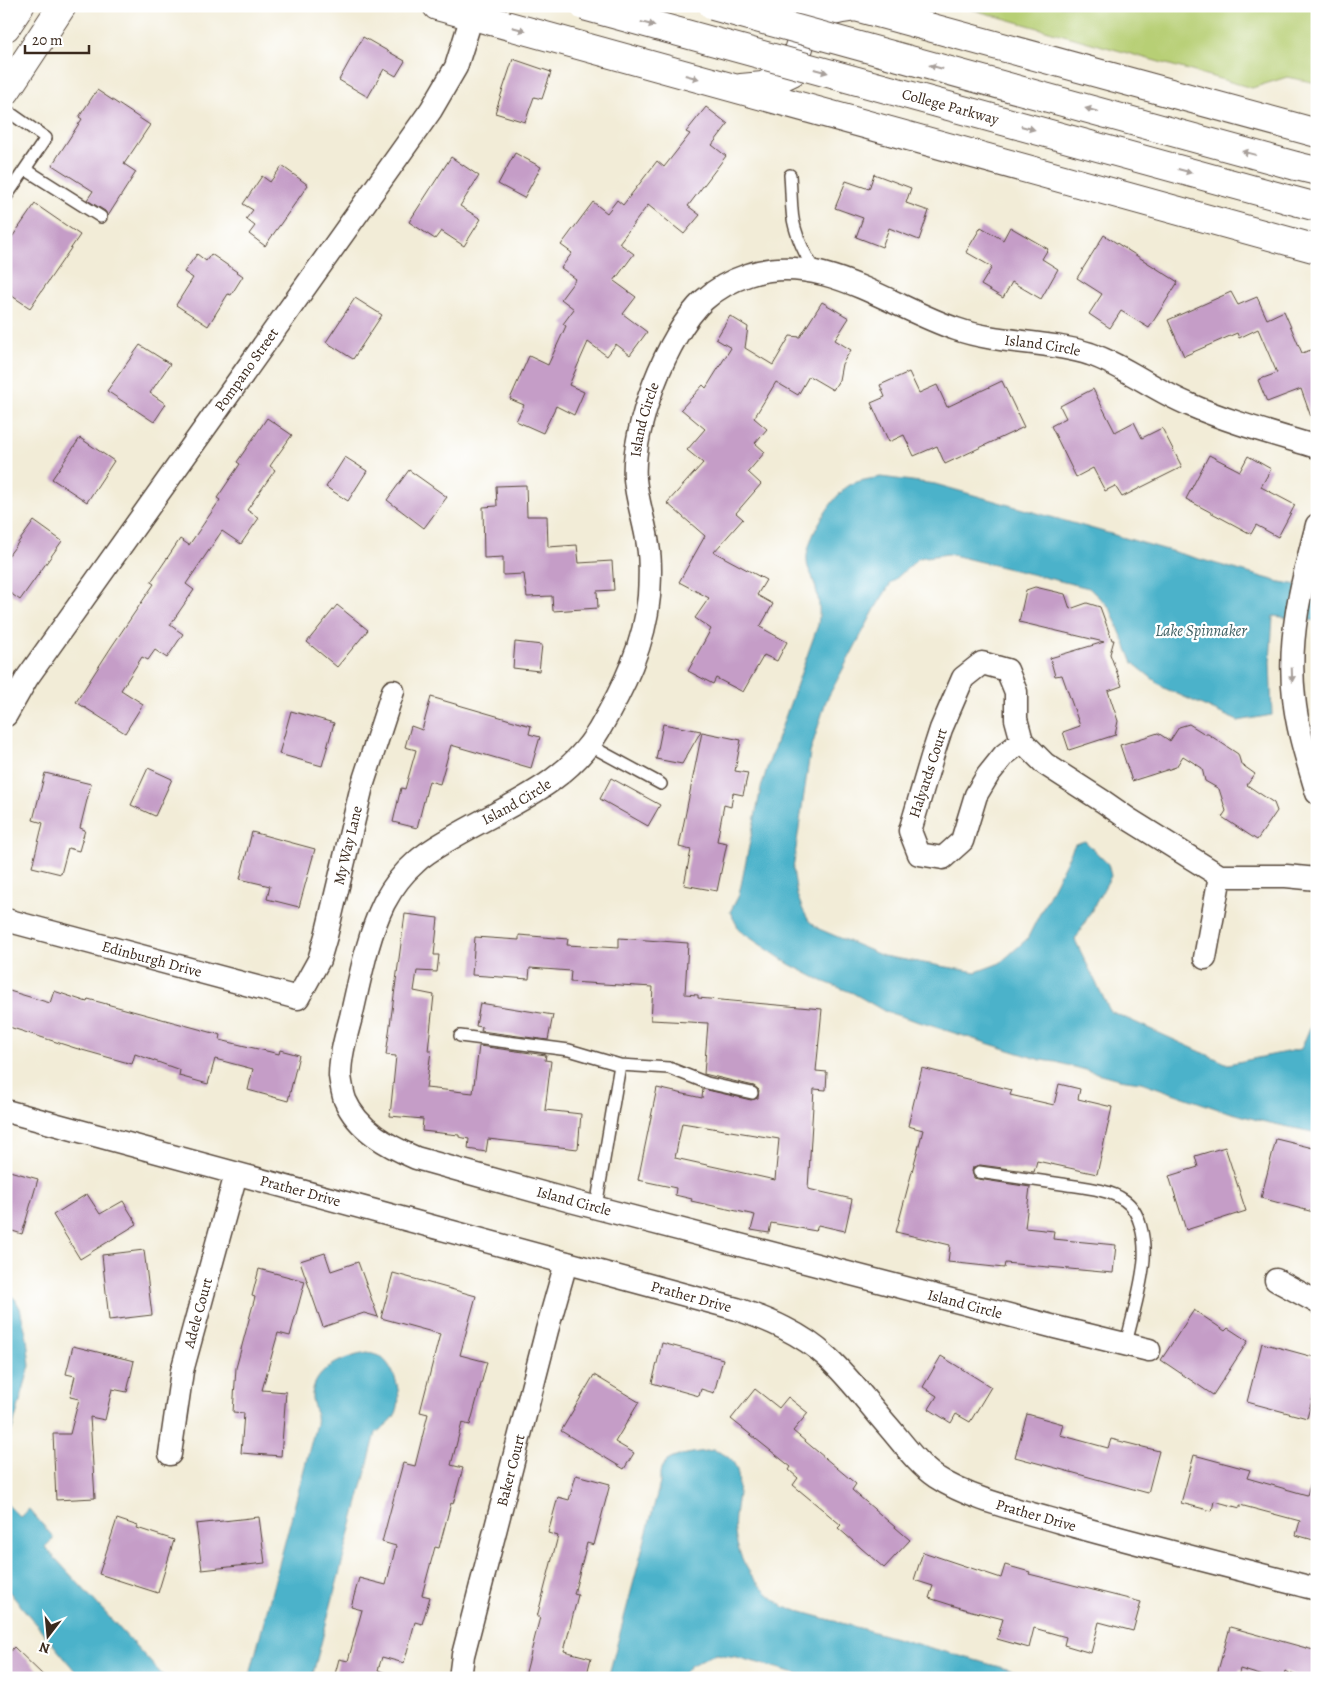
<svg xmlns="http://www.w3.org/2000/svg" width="1323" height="1684" font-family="Alegreya,serif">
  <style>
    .green { fill: #b7cf74; stroke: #797c49 }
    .water { fill: #4bb2ca; stroke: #436e74 }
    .building { fill: #c59dc7; fill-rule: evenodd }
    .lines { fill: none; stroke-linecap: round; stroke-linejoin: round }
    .service-casing { stroke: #56473a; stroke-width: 14 }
    .minor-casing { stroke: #56473a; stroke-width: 25 }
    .secondary-casing { stroke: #56473a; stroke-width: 30 }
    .primary-casing { stroke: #56473a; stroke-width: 30 }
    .service { stroke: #fff; stroke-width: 11 }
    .minor { stroke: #fff; stroke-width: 22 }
    .secondary { stroke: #fff; stroke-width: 28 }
    .primary { stroke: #fff; stroke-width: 28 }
    .primary-bridge-casing { stroke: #56473a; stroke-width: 30; stroke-linecap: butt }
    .primary-bridge { stroke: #fff; stroke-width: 28 }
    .oneway { fill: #a79f9a }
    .labels { text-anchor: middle; stroke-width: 4.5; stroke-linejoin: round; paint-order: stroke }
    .street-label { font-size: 15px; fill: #3b2a1e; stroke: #fff }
    .water-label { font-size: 16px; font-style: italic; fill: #416063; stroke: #fff }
  </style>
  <rect width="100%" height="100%" fill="#fff"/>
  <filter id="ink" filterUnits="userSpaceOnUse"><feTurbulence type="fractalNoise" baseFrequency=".02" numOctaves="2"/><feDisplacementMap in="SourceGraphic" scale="10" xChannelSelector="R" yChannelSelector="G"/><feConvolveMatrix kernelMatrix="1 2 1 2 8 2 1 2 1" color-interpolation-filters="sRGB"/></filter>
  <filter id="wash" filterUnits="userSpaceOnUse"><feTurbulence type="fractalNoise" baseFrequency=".0096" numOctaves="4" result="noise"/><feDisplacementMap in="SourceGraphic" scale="20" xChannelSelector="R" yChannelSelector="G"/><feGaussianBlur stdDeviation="1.12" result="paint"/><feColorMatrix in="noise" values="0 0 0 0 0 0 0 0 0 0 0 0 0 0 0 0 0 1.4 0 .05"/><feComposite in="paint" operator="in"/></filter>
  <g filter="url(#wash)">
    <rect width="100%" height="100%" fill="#f2ecd7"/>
    <path class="green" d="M960,6H1317V83L1287,77L1252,88Z"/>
    <path class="water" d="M881,477L935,484L1280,582L1317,588V621L1273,616L1270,662L1272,715L1238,721L1164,688L1133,663L1110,608L1089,588L948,554L919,558L891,583L876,607L826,701L810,753L793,869L797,895L803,910L809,921L819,929L883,956L976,972L1000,963L1027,939L1075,844L1085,841L1108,864L1111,876L1075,940L1110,1011L1228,1064L1301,1049L1317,1011V1133L1261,1121L1218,1109L1141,1082L1119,1079L1056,1062L1041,1060L884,1011L853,993L822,981L789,964L740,931L730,912L739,895L761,788L767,768L818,625C821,605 818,595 812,576C810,572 807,567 807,562C804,542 832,497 848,486C858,480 870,479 881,477Z
      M6,1291L15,1299L20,1308L27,1338L30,1366L6,1451Z
      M368,1353C373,1354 378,1355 382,1358C396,1369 403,1398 396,1413C392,1422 383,1427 376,1433L312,1678H249L316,1424C318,1412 311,1404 312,1394C315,1368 345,1356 368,1353Z
      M713,1450C756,1462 731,1502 735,1533C739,1565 759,1589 784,1607L1039,1678H814L736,1657L717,1654L709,1656L690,1666L680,1678H608L660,1483C660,1476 659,1469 664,1464C672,1454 701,1452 713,1450Z
      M6,1503L20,1517L29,1509L54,1538L45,1547L165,1678H81L6,1588Z"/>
    <g id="blocks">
      <path class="building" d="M363,37L405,61L396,76L384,69L368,97L339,80Z
        M513,59L551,72L542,99L534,97L525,122L495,113Z
        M97,90L150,125L124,164L136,172L108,216L105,211L87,200L93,191L52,165L82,119L79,117Z
        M706,107L728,124L712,145L726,156L688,206L700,215L684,234L648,205L619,243L634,254L614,281L636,297L623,314L647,332L630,355L616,344L607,356L588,342L569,385L584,392L574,415L556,406L543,433L516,421L524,405L510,399L529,356L548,365L566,326L563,324L574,309L561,299L576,279L561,268L572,253L561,245L593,202L607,213L617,200L623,205L657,161L664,167L690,134L686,132Z
        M515,153L541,167L524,198L498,184Z
        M451,157L479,176L460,206L481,219L464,246L441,231L435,239L409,222Z
        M282,166L308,185L265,246L249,234L255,226L246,219L253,210L243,204L262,176L270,182Z
        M874,174L911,188L906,203L929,211L919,240L889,228L882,247L856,237L863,218L835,208L846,181L869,189Z
        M35,204L80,235L30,308L6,292V246Z
        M981,227L1003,240L1010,227L1048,249L1042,259L1058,269L1041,299L1012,282L1003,298L981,285L992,267L966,252Z
        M1104,235L1178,282L1149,328L1121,311L1110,328L1089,314L1102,294L1077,278Z
        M197,254L206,261L211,254L243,276L231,295L228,294L208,326L176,305L193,278L184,272Z
        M1231,292L1238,305L1257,297L1267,319L1284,311L1302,353L1317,348V427L1315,428L1301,389L1267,402L1258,380L1277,373L1258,329L1239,338L1237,333L1184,356L1168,320Z
        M355,298L382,315L353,359L326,342Z
        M822,302L849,318L835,340L851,350L842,364L839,380L833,390L809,376L798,395L776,382L754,418L767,429L755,443L765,452L748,472L761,484L736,513L743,519L714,552L766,580L757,595L773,604L760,627L787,642L777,661L764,655L743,692L716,678L713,684L688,671L711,629L695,618L709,598L679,582L705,536L667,503L703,463L687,450L705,429L681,409L703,385L706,388L731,348L716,339L730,316L748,327L745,348L773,365L790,336L800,337Z
        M140,345L170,364L150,393L166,404L154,422L107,391Z
        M909,372L919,393L937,385L947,407L1002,381L1024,427L945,464L937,446L914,456L904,435L889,442L871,403L885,397L880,385Z
        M1093,389L1115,432L1134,422L1142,438L1162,428L1182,467L1122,497L1115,486L1105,491L1093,468L1076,477L1051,426L1066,418L1060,406Z
        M267,418L292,435L270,466L275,470L247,510L259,518L241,544L222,531L186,584L194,590L170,625L183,634L167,658L155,650L148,660L142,657L121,690L143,704L125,733L76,702L112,646L154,584L151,582L180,539L189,545L220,500L217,498L240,464L237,462Z
        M80,438L114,461L87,502L52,479Z
        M1209,455L1240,471L1248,456L1271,469L1261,487L1295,505L1278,537L1256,525L1251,534L1186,499Z
        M345,457L367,471L348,501L326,487Z
        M409,470L447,497L424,528L387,500Z
        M526,485L527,516H547L548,547L577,545L579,563L612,561L614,590L597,591L598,608L553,611L552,596L527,597L524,574L503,575V557L484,558L483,507L497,506L496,486Z
        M34,521L62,541L20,600L6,590V559Z
        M1035,587L1065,594L1070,609L1087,603L1100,607L1112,640H1114L1110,654L1122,686L1108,691L1118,721L1115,735L1069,750L1063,732L1080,726L1062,675L1055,676L1050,658L1104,642L1019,622L1026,590Z
        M337,605L368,630L337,667L307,642Z
        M515,642L542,645L539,671L513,668Z
        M431,697L531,726L529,734L540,737L531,768L451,745L440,784L429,781L417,828L393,822L401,788L405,789L416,750L405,747L411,726L422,730Z
        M291,711L334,723L322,766L279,754Z
        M663,724L701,731L682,764L656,759Z
        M1189,724L1205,734H1208L1238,754L1241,764L1255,774L1247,785L1274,803L1277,811L1257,840L1222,817L1226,811L1219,789L1205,781L1202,768L1183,756L1176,767L1132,781L1120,745L1158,733L1170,741L1179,727Z
        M702,732L741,740L735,771L748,773L743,795L733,793L731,807L724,805L717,841L727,843L717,891L684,885L691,850L679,847Z
        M148,768L172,779L155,816L131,805Z
        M45,773L91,784L80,828L85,830L79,851L68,848L61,874L32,867L43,823L33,820Z
        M611,778L660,805L648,826L600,799Z
        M252,832L315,849L299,907L267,899L270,886L240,879Z
        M405,914L438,918L434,955H439L437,972L417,971L414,991L434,995L428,1051H431L426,1088L473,1093L479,1046L546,1055L545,1060L551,1061L545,1110L581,1114L578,1149L488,1139L486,1152L468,1149L469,1139L459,1137V1135L422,1131L423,1119L390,1116L396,1056L386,1055Z
        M519,935L568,939L567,945L619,948V938L688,943L685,994L698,995V998L822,1009L816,1071L827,1072L826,1090L814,1089L808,1189L852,1199L845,1231L818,1225L816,1231L771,1223L769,1233L751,1230L755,1215L691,1201L692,1199L675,1195L676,1188L638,1180L657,1088L702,1098L703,1089L751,1100L758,1098L759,1090L754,1086L704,1074L708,1023L651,1020L653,987L570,982L571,971L530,968L529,979L472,975L475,937L519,940ZM682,1123L779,1139L775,1180L675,1158Z
        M6,990L50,1003L54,991L87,1002L88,999L221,1035L220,1040L279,1054L280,1050L299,1055L288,1101L248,1090L253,1069L215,1059L208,1084L179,1076L180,1070L135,1054L132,1064L75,1048L6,1026Z
        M480,1003L553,1015L548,1040L481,1031L482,1027L476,1026Z
        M922,1068L1012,1090L1010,1095L1054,1105L1059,1084L1080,1089L1078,1099L1112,1107L1097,1174L1037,1161L1034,1172L980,1165L973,1167L972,1171L974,1178L978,1179L1030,1187L1025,1228L1054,1231L1053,1239L1116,1245L1113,1273L1005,1263L1004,1268L948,1262L950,1245L896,1232L923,1130L908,1126Z
        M1276,1139L1317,1149V1213L1261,1198Z
        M1225,1147L1246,1211L1186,1230L1169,1176L1198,1167L1195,1156Z
        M6,1170L38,1179L22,1234L6,1229Z
        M87,1194L100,1214L123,1201L137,1224L80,1259L53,1215Z
        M144,1250L152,1315L109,1320L102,1255Z
        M325,1253L331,1271L358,1262L378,1317L364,1313L323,1327L300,1261Z
        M259,1269L305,1281L290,1336L278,1333L262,1390L286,1392L281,1456L241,1453L244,1413L233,1412L236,1368L255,1297L252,1296Z
        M393,1273L476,1296L460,1355L487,1362L470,1425L462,1423L451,1465L463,1468L453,1504L451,1503L439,1548L435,1547L422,1595L430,1597L422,1624L415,1622L404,1663L382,1657L378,1670L388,1674V1678H334L339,1659L348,1661L362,1610L351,1607L359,1578L386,1585L396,1546L382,1542L403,1463L415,1466L428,1414L420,1412L440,1334L381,1318Z
        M1194,1310L1225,1331L1228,1328L1248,1341L1213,1395L1161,1360Z
        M662,1343L723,1359L714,1393L701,1389L699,1396L652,1383Z
        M1262,1343L1317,1358V1382L1307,1418L1247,1402Z
        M73,1346L134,1361L127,1392L112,1389L105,1420L90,1417L95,1498L56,1500L53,1434H70L79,1399L70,1397L75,1376L66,1374Z
        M941,1356L991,1387L970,1422L956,1414L951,1423L929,1409L937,1396L923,1387Z
        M594,1375L639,1402L615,1442L634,1453L624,1469L561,1431Z
        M755,1389L779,1408L788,1397L808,1413L793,1431L856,1484L852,1490L910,1540L884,1568L838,1528L841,1525L793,1485L798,1478L789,1470L791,1467L731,1419Z
        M1027,1414L1063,1424L1060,1435L1108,1448L1111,1439L1159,1451L1148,1493L1015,1457Z
        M1194,1455L1250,1470L1247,1478L1307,1495L1312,1479L1317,1480V1541L1296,1535L1300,1521L1240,1505V1508L1214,1501L1212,1511L1181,1503Z
        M576,1475L610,1484L594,1545L587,1543L574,1594L578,1595L564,1651L591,1658L586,1678H549L526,1672L540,1617H537L558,1536L548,1533L558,1497L569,1500Z
        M259,1517L265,1563L202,1570L196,1524Z
        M117,1519L138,1526L137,1528L174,1540L158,1593L99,1574Z
        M923,1552L1001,1578L1005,1565L1030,1572L1029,1574L1141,1602L1133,1631L1099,1622L1091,1653L1064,1645L1066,1637L1034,1628L1029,1648L997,1639L1003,1619L964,1609L929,1598L933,1586L914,1580Z
        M1230,1627L1317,1651V1678H1301L1285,1671L1283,1678H1270L1240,1669L1238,1678H1216Z
        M14,1647L46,1678H6V1656Z"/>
    </g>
  </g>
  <g filter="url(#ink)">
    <use href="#blocks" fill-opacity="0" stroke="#56473a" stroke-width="1"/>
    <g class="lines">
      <defs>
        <path id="service" d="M6,110L46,138L6,197
          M25,169L101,217
          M790,175C791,187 791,198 792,210C793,232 804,253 815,271
          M589,745L661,784
          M460,1036L569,1050L620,1065L596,1207
          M620,1065L669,1068L707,1083L752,1093
          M979,1172C1007,1176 1034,1180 1062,1184C1080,1187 1109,1189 1124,1200C1141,1211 1145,1240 1144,1259C1142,1287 1132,1317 1126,1344"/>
        <g id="minor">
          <path d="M1317,525C1302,582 1287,638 1294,697C1297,730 1308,762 1317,793"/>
          <path d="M982,663L1007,670L1016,692V719L1022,741L1004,755L988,775L976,795L962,841L943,858L919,854L910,831L932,757L941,729L963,678Z"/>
          <path id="s1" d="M6,715L27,678L431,110L456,67L472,16"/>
          <path d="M1022,741L1045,764L1104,802L1127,818L1220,876H1286L1317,879"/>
          <path id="s2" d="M6,920L298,998L319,960L326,936L362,786L393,691"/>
          <path d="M1205,958L1220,876"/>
          <path id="s3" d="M6,1111L737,1309C769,1320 801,1333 827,1357C849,1377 867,1402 887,1425C902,1442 917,1464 936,1477C971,1500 1020,1510 1060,1522C1145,1546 1231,1567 1317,1589"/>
          <path d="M1276,1280L1317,1302"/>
          <path id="s4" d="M1149,1350L1055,1327L571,1201L416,1158C388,1146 358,1130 345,1100C343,1094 341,1083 340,1076C340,1056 346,1036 351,1017C360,979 367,938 384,903C392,888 402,874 415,863C425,853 438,846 450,839C503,807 566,786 599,730C623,689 645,644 649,596C650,579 651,562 648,545C645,523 637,501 635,479C631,429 667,334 704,300C716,289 733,280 748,275C820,250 890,307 956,329C999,344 1046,340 1090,354C1125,366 1154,390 1188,404C1229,422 1274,434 1317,447"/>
          <path id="s5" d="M170,1454L182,1371L236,1174"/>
          <path id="s6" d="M460,1678L463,1655L547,1330L566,1263"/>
        </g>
        <path id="secondary" d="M6,27L20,6
          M6,91L62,6"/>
        <path id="primary" d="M437,6L1317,249
          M852,6L1317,133
          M741,88L763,86L792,72L806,23C824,12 835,10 856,7
          M1296,166L1317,171
          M1287,199L1317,207"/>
      </defs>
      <use href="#service" class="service-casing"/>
      <use href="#minor" class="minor-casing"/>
      <use href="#secondary" class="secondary-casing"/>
      <use href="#primary" class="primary-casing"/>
      <use href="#service" class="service"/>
      <use href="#minor" class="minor"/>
      <use href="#secondary" class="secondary"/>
      <use href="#primary" class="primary"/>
      <defs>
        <g id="primary-bridge">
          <path id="s7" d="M584,6L1287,199"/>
          <path d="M713,6L1296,166"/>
        </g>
      </defs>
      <use href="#primary-bridge" class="primary-bridge-casing"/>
      <use href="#primary-bridge" class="primary-bridge"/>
    </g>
    <defs><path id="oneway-solid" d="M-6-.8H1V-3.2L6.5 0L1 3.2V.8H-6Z" transform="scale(1.25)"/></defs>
    <g class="oneway">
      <use href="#oneway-solid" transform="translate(648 24) rotate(15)"/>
      <use href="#oneway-solid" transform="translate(519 29) rotate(15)"/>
      <use href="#oneway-solid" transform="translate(936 67) rotate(-165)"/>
      <use href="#oneway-solid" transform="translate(821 71) rotate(15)"/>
      <use href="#oneway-solid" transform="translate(692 77) rotate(15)"/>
      <use href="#oneway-solid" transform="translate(1092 110) rotate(-165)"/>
      <use href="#oneway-solid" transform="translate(1028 128) rotate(15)"/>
      <use href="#oneway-solid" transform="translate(1249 153) rotate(-165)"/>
      <use href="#oneway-solid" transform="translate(1185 171) rotate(15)"/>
      <use href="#oneway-solid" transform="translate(1292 675) rotate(88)"/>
    </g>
  </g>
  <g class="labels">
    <g class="street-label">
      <text dy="5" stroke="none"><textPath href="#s7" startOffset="380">College Parkway</textPath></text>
      <text dy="5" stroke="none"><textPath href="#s4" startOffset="2154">Island Circle</textPath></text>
      <text dy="5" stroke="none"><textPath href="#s1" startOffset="421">Pompano Street</textPath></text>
      <text dy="5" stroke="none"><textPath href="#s4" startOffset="1659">Island Circle</textPath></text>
      <text transform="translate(928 773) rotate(-72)" y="5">Halyards Court</text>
      <text dy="5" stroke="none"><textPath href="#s4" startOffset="1225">Island Circle</textPath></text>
      <text dy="5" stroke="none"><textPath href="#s2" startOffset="464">My Way Lane</textPath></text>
      <text dy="5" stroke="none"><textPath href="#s2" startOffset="151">Edinburgh Drive</textPath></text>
      <text dy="5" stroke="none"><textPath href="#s3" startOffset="305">Prather Drive</textPath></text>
      <text transform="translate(574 1201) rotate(15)" y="5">Island Circle</text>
      <text dy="5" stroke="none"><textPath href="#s3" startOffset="710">Prather Drive</textPath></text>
      <text transform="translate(965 1304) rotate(15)" y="5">Island Circle</text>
      <text dy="5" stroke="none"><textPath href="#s5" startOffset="144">Adele Court</textPath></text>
      <text dy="5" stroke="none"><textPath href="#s6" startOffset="214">Baker Court</textPath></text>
      <text dy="5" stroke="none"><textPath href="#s3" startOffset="1130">Prather Drive</textPath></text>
    </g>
    <g class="water-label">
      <text x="1201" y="636">Lake Spinnaker</text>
    </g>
  </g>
  <rect width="1323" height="1684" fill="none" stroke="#fff" stroke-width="25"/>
  <g transform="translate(48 1636) rotate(196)" stroke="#ffffff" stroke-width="4" paint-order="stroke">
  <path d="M0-4L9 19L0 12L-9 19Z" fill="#3b2a1e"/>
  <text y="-8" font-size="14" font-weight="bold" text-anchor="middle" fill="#3b2a1e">N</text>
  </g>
  <path d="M25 45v8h64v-8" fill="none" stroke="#3b2a1e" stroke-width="2.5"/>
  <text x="32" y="45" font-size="15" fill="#3b2a1e" stroke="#ffffff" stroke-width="4" paint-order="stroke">20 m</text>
</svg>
